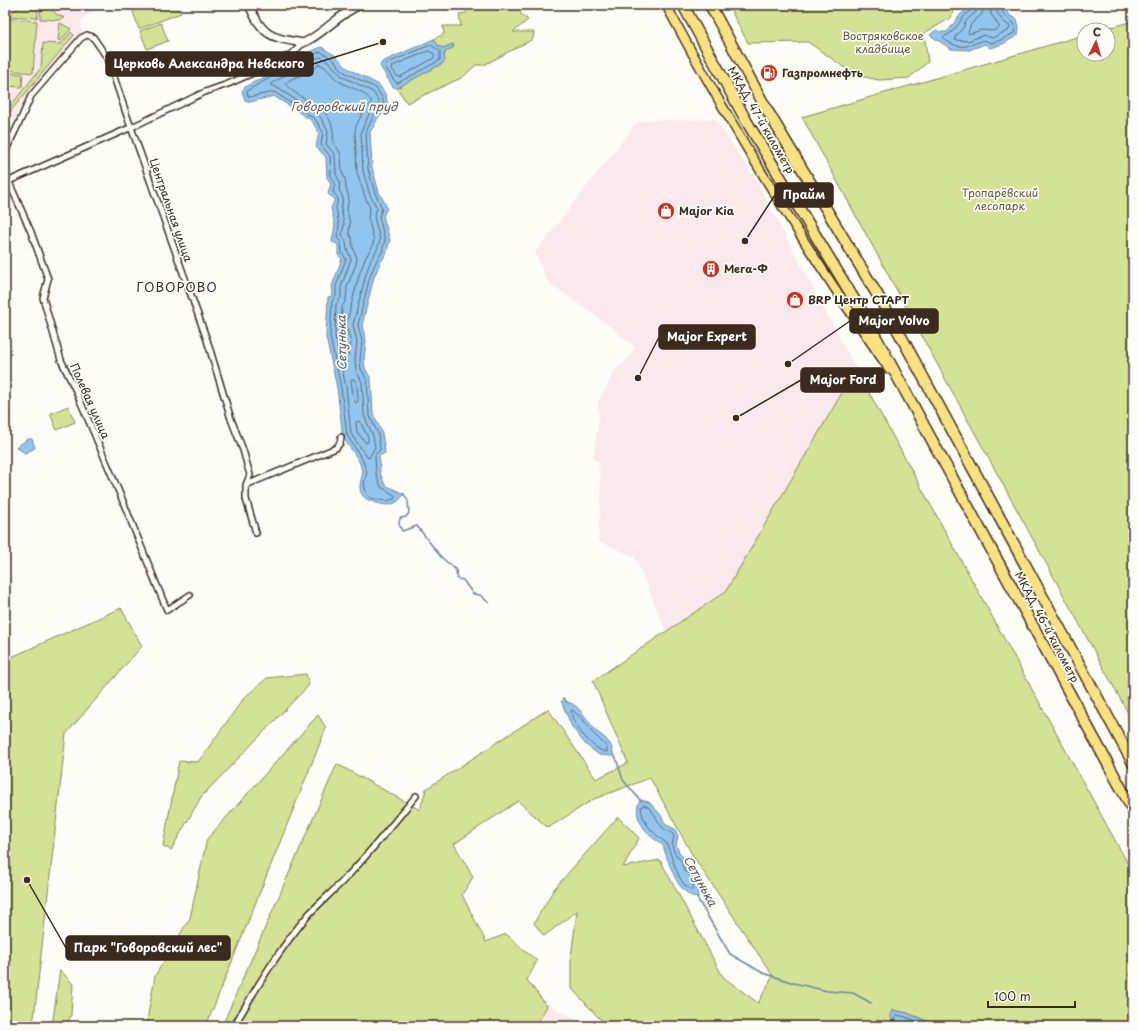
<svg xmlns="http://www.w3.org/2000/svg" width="1138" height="1031" font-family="'Playpen Sans',sans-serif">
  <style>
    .built { fill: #f9e8ec }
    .green { fill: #d3e295; stroke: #87865a }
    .water { fill: #91c5ee; stroke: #6f879b }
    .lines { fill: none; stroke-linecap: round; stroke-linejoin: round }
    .shore { stroke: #5d6871; stroke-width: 1 }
    .stream { stroke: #6f879b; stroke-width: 1.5 }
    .street-casing { stroke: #3b2a1e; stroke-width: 8 }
    .secondary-casing { stroke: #3b2a1e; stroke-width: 10 }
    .primary-casing { stroke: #3b2a1e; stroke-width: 11 }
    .highway-casing { stroke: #3b2a1e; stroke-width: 13 }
    .street { stroke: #fdfcf7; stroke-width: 5 }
    .secondary { stroke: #fdfcf7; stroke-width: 7 }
    .primary { stroke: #f8e181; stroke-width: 8 }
    .highway { stroke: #f8e181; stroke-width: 10 }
    .labels { text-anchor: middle; stroke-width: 3.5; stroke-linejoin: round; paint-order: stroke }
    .park-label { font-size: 11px; fill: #61583c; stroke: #fdfcf7 }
    .poi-label { font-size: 11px; font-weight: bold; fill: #3b2a1e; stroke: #fdfcf7; text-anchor: start }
    .street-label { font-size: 11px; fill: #3b2a1e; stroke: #fdfcf7 }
    .water-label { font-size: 12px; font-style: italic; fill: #55585c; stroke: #fdfcf7 }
    .quarter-label { font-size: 13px; letter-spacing: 1px; fill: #3b2a1e; stroke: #fdfcf7 }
    .leader { fill: none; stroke: #3b2a1e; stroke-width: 1.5 }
    .callout-dot { fill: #3b2a1e; stroke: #fdfcf7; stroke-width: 1.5 }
    .callout { fill: #3b2a1e; stroke: #3b2a1e; stroke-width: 1.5 }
    .callout-label { font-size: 12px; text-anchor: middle; font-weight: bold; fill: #fff }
  </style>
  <rect width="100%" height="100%" fill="#fdfcf7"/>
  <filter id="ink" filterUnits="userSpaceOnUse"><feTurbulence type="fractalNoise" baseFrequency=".025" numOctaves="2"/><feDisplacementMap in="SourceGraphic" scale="8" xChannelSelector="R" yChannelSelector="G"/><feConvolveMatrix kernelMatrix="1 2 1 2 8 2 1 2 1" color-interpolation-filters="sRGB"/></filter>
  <g filter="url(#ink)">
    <path class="built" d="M5,5H104L82,19L80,28L82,31L30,95L16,123L5,110Z
      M715,119L754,177L856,369L726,591L666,631L635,557L598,541L601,494L599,461L593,459L599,418L598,403L614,372L629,358L635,347L608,325L548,282L535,253L638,121Z
      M535,997L587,1026H527Z"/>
    <path class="green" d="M22,5C29,5 32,9 38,10L37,18L7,16Z
      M141,5H178L181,13L139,29L132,9Z
      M469,5H522L524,7L520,13L528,20L513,32H534L533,39L484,65H476L463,77L407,103L397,88L443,63L445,52L454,47L453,44L443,48L438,46L434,39L444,34L443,26H461L459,14L466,13Z
      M728,5H955L951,18L924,33L928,62L909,78L879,80L855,75L808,42L748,43Z
      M51,8L56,14L65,18L58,20L40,19V11Z
      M5,18L37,21L33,73L5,70Z
      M1133,21V722L802,117L1084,35V54H1108V30H1101Z
      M60,23L71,29L61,40L59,41L58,40Z
      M161,23L168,41L147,49L140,31Z
      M71,32L74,35L9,113L6,111L41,68L43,43L61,44Z
      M5,73L23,74L22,87L5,86Z
      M856,369L1133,873V1026H967L958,1023L937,1025L907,1013L893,1010L892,1025L893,1026H613L600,1019L571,988V957L577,911L544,936L534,923L554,889L618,817L639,838L623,867L660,860L723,977L758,1003L773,976L693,856L650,778L594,799L548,828L518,801L454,844L473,877L462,895L486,942L506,934L537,961L527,980L547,1006L536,1026H222L337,764L420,810L426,789L548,709L596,779L628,763L593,681L726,591Z
      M68,406L75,422L57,430L50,414Z
      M121,608L142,646L66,734L33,1026H5V660Z
      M306,674L309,685L201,797L171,850L163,846L179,761L198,762L244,698L267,678Z
      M318,715L326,728L206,1026H146L155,976L190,918L207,839Z
      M60,970L73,984L71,1015L66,1026H52Z"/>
    <path class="water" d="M972,5H1005L1010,16L1017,19L1019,27L1018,35L1003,44L990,48L985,44L969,50L951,49L930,35L936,30L940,32H947C956,22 960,12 972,5Z
      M434,39L438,46L443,48L453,44L454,47L445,52L444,55L445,60L443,63L397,88L393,87L380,66L382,62Z
      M321,47L336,56L347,68L379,85L386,95L388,107L384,113L378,117L375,124L370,132L372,168L379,192L387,208L383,216L390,240L386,254L380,263L374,277L362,325L366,341L364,360L365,368L371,379L373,413L382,433L385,453L379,456L380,473L385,485L404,494C402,497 399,501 395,503C389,506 384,505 377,503C359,499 357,489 363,473L359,461L343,437L337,388L326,337L328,297L332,296L333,292L332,286L342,259L338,255V244L332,242L335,225L331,208L335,199L328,194L331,183L327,178L326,157L316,147L319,133L312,121L274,96L250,102L245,100L242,91L245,87L287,65L286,62L289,59L291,62L303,59L310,52Z
      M28,439H32L35,448L25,453L16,447Z
      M561,701C579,701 586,720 596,731C601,735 607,739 610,744C612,747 613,753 614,756L599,755L585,744L572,727Z
      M640,800L649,802L660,814L666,825L675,829L678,836L676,845L679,852L685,860L687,869L694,871L697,874L698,898C678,894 671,868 665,852C664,850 664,847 663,846C661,843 656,840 653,838C643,829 632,814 640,800Z
      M893,1010L907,1013L937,1025L958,1023L967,1026H893L891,1016Z"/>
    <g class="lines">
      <path class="shore" d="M973,5L972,9C959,18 958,32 943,37L944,39C960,51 968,46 984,40L991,43L1001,40L1014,33L1015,27L1014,23C1008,19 1001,14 1001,5
        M978,5L976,12L970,17L965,22L963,28L955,37V40L968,41L984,35L992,38L1009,30L1010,26C1002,22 996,14 996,5
        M984,5L982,14L971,24L968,32L969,34L981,30L993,31L999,28V26L991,14L990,5
        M431,45L440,51V60L398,83H396L385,67L386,64Z
        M429,51L434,54V58L400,77L397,76L392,69L393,66Z
        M321,52L333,59L344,72L376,88L382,97L384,106L381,110L374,115L366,132L368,169L375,193L382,208L379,217L385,240L382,252L376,262L370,276L358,325L362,341L360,360L361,369L367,380L369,414L378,434L380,450L375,455L376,474L381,487L396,496L394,499L386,501L370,498L366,493L364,483L367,472L362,459L347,435L341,388L330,337L332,301L336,296V286L346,259L342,253L341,242L337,238L339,225L336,208L338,198L333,192L335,183L331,176L330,156L321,145L323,132L315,119L276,93L273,92L250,97L248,96L247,92L248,90L291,66L305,62L312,55Z
        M321,57L330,63L342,76L373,92L378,100L379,104L370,112L361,132L363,171L370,195L377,208L374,217L380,240L377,250L371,259L366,274L353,325L357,341L355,360L356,370L362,382L364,415L373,436L375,447L369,458L367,457L351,434L346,387L335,336L336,304L341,298V287L351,259C350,255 348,253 347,249C346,243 346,240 342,235L344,224L341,209L343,198L339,190L340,182L336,174L335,155L326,144L328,131L319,115L279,89L272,85V83L293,71L308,67L315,59Z
        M319,64C328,67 331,76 339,81C349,88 365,90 372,102L364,110L356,126L355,132L357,172L365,197L370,208L368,218L374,240L372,247L366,257L360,272L347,321V329L351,342L349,354L347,355L345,354L341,335L342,307L346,300L347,287L356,264L357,258L353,248L352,239L349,233L350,224L347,209L349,197L346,188L345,179L342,172L341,155L338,149L333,142C337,105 304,105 285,84C291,77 300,76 309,73C313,71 316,67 319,64Z
        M352,379H354L357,384L358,401L356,403L354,401L351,381Z
        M358,421L360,422L368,437V441L367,443L365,442L357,432L356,423Z
        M572,710L582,718L592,732L607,747V752C597,752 581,734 576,725C573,721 572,716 571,712Z
        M644,805C655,809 656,821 663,828C665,830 670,831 672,833L674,836L672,846L675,854L682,862L684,871L693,876V888L692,890C678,886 673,857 667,845C666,842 663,840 660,838C650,830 642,821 641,807Z
        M896,1026L895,1017L897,1015L906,1017L929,1026"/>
      <path class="stream" d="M403,494H404L408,501L409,513L406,517L400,518L399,524L402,531L417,526L441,557L456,570L457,579L463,580L473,594L480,595L489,603
        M563,698L567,702
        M614,756L616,758L623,780L641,801
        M697,898L730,954L763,973L794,983L827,991L853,993L871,1003"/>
      <defs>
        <path id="street" d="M5,152L20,121L31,96L81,38L87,35L93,37L108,59L127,116L207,340L231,419L243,450L250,475L246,485V499L256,533
          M5,173L31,232L48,279L43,298L61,360L76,391L122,499L162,598L167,610L190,595
          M6,180L9,181L132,127L205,92L228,84L264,68L292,54L303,43
          M246,485L336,448L340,443L341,437
          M234,1026C256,988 281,946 310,913C321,902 332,892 343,881C369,854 392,825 416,796"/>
        <path id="secondary" d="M249,5C263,37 270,37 303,43C324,34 338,14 360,5"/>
        <path id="primary" d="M666,5C733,130 808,252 889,369"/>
        <path id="highway" d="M683,5L747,122L866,319L1133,810
          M710,5L767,110L890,316L1133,763"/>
      </defs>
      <use href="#street" class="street-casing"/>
      <use href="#secondary" class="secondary-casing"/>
      <use href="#primary" class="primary-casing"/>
      <use href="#highway" class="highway-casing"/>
      <use href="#street" class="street"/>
      <use href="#secondary" class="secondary"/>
      <use href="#primary" class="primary"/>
      <use href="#highway" class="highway"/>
    </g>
  </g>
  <defs>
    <symbol id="fuel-disc" viewBox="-11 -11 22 22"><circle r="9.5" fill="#c8321e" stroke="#fdfcf7"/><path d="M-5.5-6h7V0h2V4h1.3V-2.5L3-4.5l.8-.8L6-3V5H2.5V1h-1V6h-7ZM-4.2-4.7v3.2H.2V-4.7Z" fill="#fff"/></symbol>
    <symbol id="shop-disc" viewBox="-11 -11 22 22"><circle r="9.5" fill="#c8321e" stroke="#fdfcf7"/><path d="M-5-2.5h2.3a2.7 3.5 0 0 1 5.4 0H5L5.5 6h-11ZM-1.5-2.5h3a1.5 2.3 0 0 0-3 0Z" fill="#fff"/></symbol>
    <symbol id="building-disc" viewBox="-11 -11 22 22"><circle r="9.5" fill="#c8321e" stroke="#fdfcf7"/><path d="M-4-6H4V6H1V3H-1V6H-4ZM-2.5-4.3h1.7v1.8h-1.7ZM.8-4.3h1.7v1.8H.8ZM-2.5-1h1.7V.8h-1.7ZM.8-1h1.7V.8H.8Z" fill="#fff"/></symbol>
  </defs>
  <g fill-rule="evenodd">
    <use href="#fuel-disc" x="759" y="63" width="20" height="20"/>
    <use href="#shop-disc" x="656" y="201" width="20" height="20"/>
    <use href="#building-disc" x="701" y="259" width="20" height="20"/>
    <use href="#shop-disc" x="785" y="290" width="20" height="20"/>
  </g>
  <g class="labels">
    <g class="park-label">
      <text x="883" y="40">Востряковское<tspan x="883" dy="13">кладбище</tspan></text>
      <text x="1000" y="197">Тропарёвский<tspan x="1000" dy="13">лесопарк</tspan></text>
    </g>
    <g class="poi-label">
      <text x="782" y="77">Газпромнефть</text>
      <text x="679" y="215">Major Kia</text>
      <text x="724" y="273">Мега-Ф</text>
      <text x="808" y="304">BRP Центр СТАРТ</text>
    </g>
    <g class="street-label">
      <text transform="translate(761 120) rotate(60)" y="4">МКАД, 47-й километр</text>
      <text transform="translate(171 210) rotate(71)" y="4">Центральная улица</text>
      <text transform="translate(90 401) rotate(66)" y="4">Полевая улица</text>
      <text transform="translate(1047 627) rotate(62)" y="4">МКАД, 46-й километр</text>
    </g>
    <g class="water-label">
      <text x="344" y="111">Говоровский пруд</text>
      <text transform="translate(342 343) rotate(-91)" y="4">Сетунька</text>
      <text transform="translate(700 881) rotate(61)" y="4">Сетунька</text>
    </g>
    <g class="quarter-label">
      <text x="177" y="292">ГОВОРОВО</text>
    </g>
  </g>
  <path class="leader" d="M383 42L313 64M745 241L775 195M788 364L850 321M638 378L659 337M736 418L801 380M27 880L66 948"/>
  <g class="callout-dot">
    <circle cx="383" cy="42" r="4"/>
    <circle cx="745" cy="241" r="4"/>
    <circle cx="788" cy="364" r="4"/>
    <circle cx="638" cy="378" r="4"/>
    <circle cx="736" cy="418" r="4"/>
    <circle cx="27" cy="880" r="4"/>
  </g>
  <g class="callout">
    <rect x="106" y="52" width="207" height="24" rx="4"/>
    <rect x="775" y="183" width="58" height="24" rx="4"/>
    <rect x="850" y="309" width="88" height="24" rx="4"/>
    <rect x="659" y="325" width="96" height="24" rx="4"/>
    <rect x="801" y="368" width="83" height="24" rx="4"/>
    <rect x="66" y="936" width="164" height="24" rx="4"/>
  </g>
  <g class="callout-label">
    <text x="209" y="68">Церковь Александра Невского</text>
    <text x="804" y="199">Прайм</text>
    <text x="894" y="325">Major Volvo</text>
    <text x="707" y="341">Major Expert</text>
    <text x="843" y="384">Major Ford</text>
    <text x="148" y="952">Парк "Говоровский лес"</text>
  </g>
  <rect width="1138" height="1031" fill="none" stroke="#fdfcf7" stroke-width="20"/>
  <rect x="10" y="10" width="1118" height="1011" fill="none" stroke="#3b2a1e" stroke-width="1.5" filter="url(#ink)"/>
  <g transform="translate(1096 42) rotate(5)"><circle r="19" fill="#fdfcf7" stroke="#afa8a0"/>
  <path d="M0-3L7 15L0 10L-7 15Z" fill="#c8321e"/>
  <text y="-6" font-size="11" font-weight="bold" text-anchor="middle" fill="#3b2a1e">С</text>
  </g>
  <path d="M988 1001v6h87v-6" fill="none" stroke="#3b2a1e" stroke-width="2"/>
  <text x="994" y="1001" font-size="12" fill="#3b2a1e" stroke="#fdfcf7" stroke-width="3" paint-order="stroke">100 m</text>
</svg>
